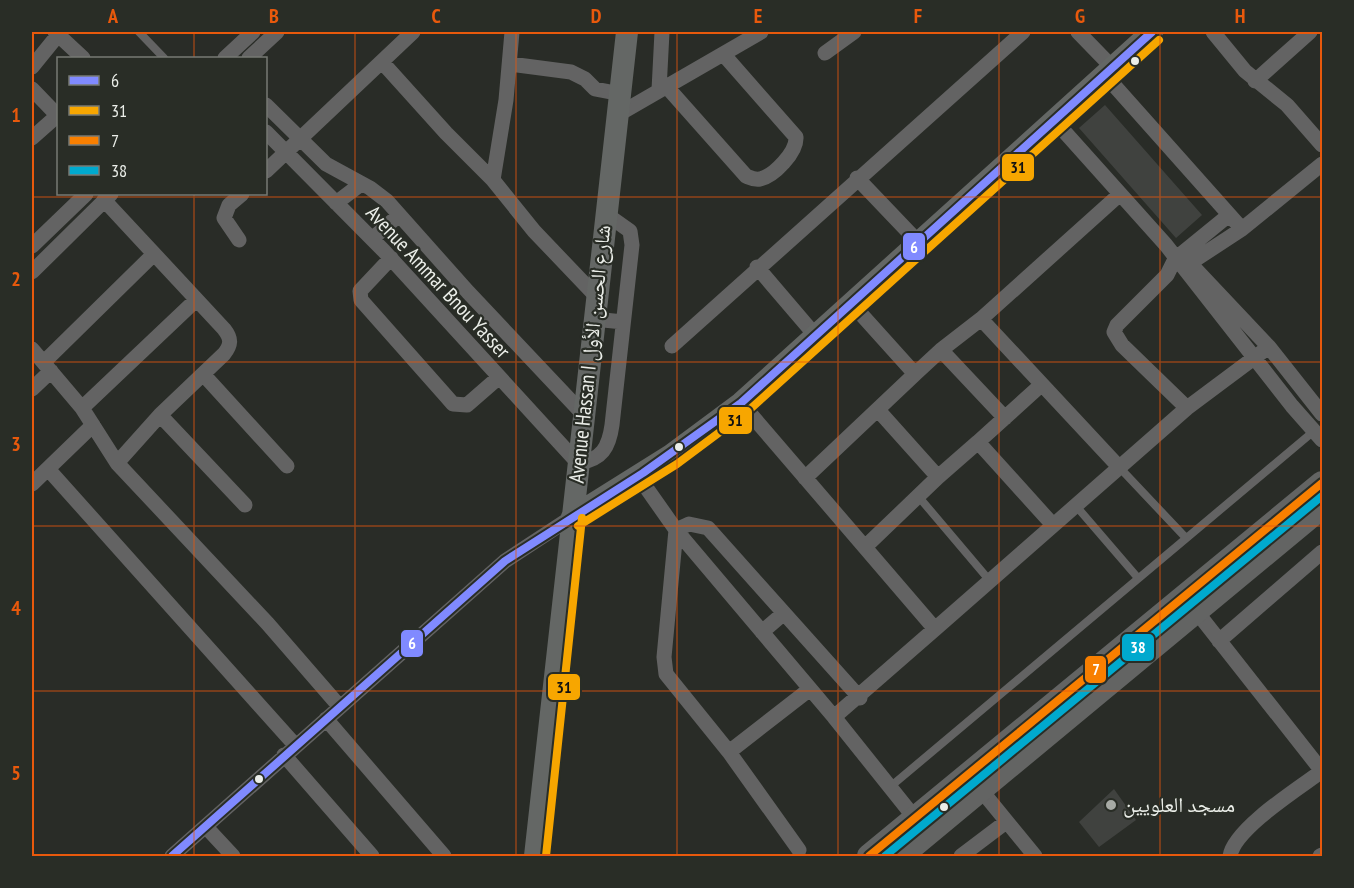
<svg xmlns="http://www.w3.org/2000/svg" width="1354" height="888" font-family="'PT Sans Narrow','Noto Naskh Arabic',sans-serif">
  <style>
    .building { fill: #40423f }
    .lines { fill: none; stroke-linecap: round; stroke-linejoin: round }
    .lane { stroke: #636363; stroke-width: 8 }
    .street { stroke: #636363; stroke-width: 15 }
    .secondary { stroke: #646765; stroke-width: 22 }
    .primary { stroke: #636463; stroke-width: 24 }
    .bus-1-casing { stroke: #292d26; stroke-width: 12 }
    .bus-2-casing { stroke: #292d26; stroke-width: 12 }
    .bus-3-casing { stroke: #292d26; stroke-width: 12 }
    .bus-4-casing { stroke: #292d26; stroke-width: 12 }
    .bus-1 { stroke: #808aff; stroke-width: 8 }
    .bus-2 { stroke: #f7a600; stroke-width: 8 }
    .bus-3 { stroke: #f87f00; stroke-width: 8 }
    .bus-4 { stroke: #00a9ce; stroke-width: 8 }
    .grid { fill: none; stroke: #e8590c; stroke-width: 1.5; stroke-opacity: 0.55 }
    .bus-dot { fill: #ebeee9; stroke: #292d26; stroke-width: 2 }
    .poi-dot { fill: #a7aaa5; stroke: #292d26; stroke-width: 2 }
    .labels { text-anchor: middle; stroke-width: 4.5; stroke-linejoin: round; paint-order: stroke }
    .street-label { font-size: 21px; fill: #ebeee9; stroke: #292d26 }
    .poi-label { font-size: 21px; fill: #ebeee9; stroke: #292d26; text-anchor: start }
    .line-badge { stroke: #292d26; stroke-width: 2 }
    .badge-label { font-size: 16px; text-anchor: middle; font-weight: bold; fill: #fff }
    .pale-badge-label { font-size: 16px; text-anchor: middle; font-weight: bold; fill: #111 }
    .neatline { fill: none; stroke: #e8590c; stroke-width: 2 }
    .grid-label { font-size: 20px; text-anchor: middle; font-weight: bold; fill: #e8590c }
  </style>
  <rect width="100%" height="100%" fill="#292c27"/>
  <path class="building" d="M1105,105L1202,215L1176,238L1079,128Z
    M1114,789L1136,820L1099,847L1079,822Z"/>
  <g class="lines">
    <path class="lane" d="M139,32L164,58
      M1119,467L1186,538
      M918,496L990,581
      M1076,506L1138,578
      M890,787L1314,431"/>
    <path class="street" d="M55,32L83,58
      M512,32L506,100L493,180L534,231L597,297
      M1078,32L1112,67
      M1213,32L1245,71L1287,105L1322,145
      M825,53L854,32
      M225,58L253,32
      M249,58L277,32
      M382,62L446,133L493,180
      M510,64L571,72L585,79L595,89L621,94
      M32,67L58,35
      M1104,74L1242,229
      M1255,81L1310,32
      M667,87L746,176C751,178 754,180 760,179C774,176 797,152 796,137L724,55
      M32,89L58,116
      M659,90L662,32
      M266,105L326,164L370,188L387,201L468,292L585,416
      M619,114L761,32
      M1054,120L1166,245L1292,406L1322,440
      M266,132L384,251L578,463C602,460 609,447 612,425L632,245L630,231L606,214
      M32,138L58,115
      M266,171L413,32
      M857,178L919,243
      M104,200L224,329C232,339 231,345 224,354L160,415L117,463
      M336,203L361,184
      M372,239L399,215
      M239,240L224,218L229,205L242,194
      M32,246L86,194
      M391,258L360,291L361,300L446,396L453,404L467,405L498,378
      M1186,259L1269,347L1322,414
      M757,267L815,335
      M1184,267L1242,229L1322,164
      M32,272L111,194
      M594,319L623,322
      M981,319L1119,195
      M672,346L1023,32
      M32,349L82,408L117,463L268,624L340,707
      M44,362L154,254
      M203,374L287,466
      M915,374L941,350
      M32,389L51,371
      M741,403L935,629L1187,408L1122,345L1114,332L1117,325L1167,275L1175,259L1229,215
      M82,408L196,300
      M1187,408L1262,352
      M878,410L938,477
      M160,415L245,505
      M1005,418L941,350L981,319L1119,467
      M978,442L1041,385
      M48,469L295,745
      M638,476L676,530L834,717L914,817
      M805,478L915,374L852,304
      M32,484L93,425
      M865,547L938,477L978,442L1053,525
      M1196,611L1322,771
      M762,632L784,613
      M1219,641L1322,552
      M834,717L935,629
      M326,719L444,856
      M729,752L810,689
      M284,755L372,856
      M981,790L1035,856
      M206,827L233,856
      M799,850L729,752L666,674L664,657L676,530L689,524L708,528L860,698
      M172,856L505,561L572,517
      M961,856L1006,822
      M1230,856C1234,829 1299,788 1322,771
      M1320,856L1322,855"/>
    <path class="secondary" d="M572,517L671,455L741,403L1152,32
      M535,856L627,32"/>
    <path class="primary" d="M869,856L1322,483
      M901,856L1322,507"/>
    <defs>
      <path id="bus-1" d="M172,856L505,561L643,473L741,403L1152,32"/>
      <path id="bus-2" d="M578,526L677,464L748,411L1159,40
        M546,856L582,518"/>
      <path id="bus-3" d="M869,856L1322,483"/>
      <path id="bus-4" d="M885,856L1322,496"/>
    </defs>
    <use href="#bus-1" class="bus-1-casing"/>
    <use href="#bus-2" class="bus-2-casing"/>
    <use href="#bus-3" class="bus-3-casing"/>
    <use href="#bus-4" class="bus-4-casing"/>
    <use href="#bus-1" class="bus-1"/>
    <use href="#bus-2" class="bus-2"/>
    <use href="#bus-3" class="bus-3"/>
    <use href="#bus-4" class="bus-4"/>
  </g>
  <path class="grid" d="M194,32V58M355,32V856M516,32V856M677,32V856M838,32V856M999,32V856M1160,32V856M194,194V856M32,197H1322M32,362H1322M32,526H1322M32,691H1322"/>
  <g class="bus-dot">
    <circle cx="1135" cy="61" r="5"/>
    <circle cx="679" cy="447" r="5"/>
    <circle cx="259" cy="779" r="5"/>
    <circle cx="944" cy="807" r="5"/>
  </g>
  <circle class="poi-dot" cx="1111" cy="805" r="6"/>
  <g class="labels">
    <g class="street-label">
      <text transform="translate(438 282) rotate(47)" y="7">Avenue Ammar Bnou Yasser</text>
      <text transform="translate(590 354) rotate(-84)" y="7">Avenue Hassan I شارع الحسن الأول</text>
    </g>
    <g class="poi-label">
      <text x="1123" y="812">مسجد العلويين</text>
    </g>
  </g>
  <g class="line-badge">
    <rect x="1001" y="153" width="34" height="29" rx="6" fill="#f7a600"/>
    <rect x="902" y="232" width="24" height="29" rx="6" fill="#808aff"/>
    <rect x="718" y="406" width="35" height="29" rx="6" fill="#f7a600"/>
    <rect x="400" y="629" width="24" height="29" rx="6" fill="#808aff"/>
    <rect x="1121" y="633" width="34" height="29" rx="6" fill="#00a9ce"/>
    <rect x="1084" y="655" width="23" height="29" rx="6" fill="#f87f00"/>
    <rect x="547" y="673" width="34" height="28" rx="6" fill="#f7a600"/>
  </g>
  <g class="badge-label">
    <text x="914" y="253">6</text>
    <text x="412" y="649">6</text>
    <text x="1138" y="653">38</text>
    <text x="1096" y="675">7</text>
  </g>
  <g class="pale-badge-label">
    <text x="1018" y="173">31</text>
    <text x="735" y="426">31</text>
    <text x="564" y="693">31</text>
  </g>
  <rect width="1354" height="888" fill="none" stroke="#292d26" stroke-width="66"/>
  <rect x="57" y="57" width="210" height="138" fill="#292d26" stroke="#777a74" stroke-width="1.5"/>
  <rect x="69" y="76" width="30" height="9" fill="#808aff" stroke="#777a74" stroke-width="1.5"/>
  <text x="111" y="87" font-size="18" fill="#ebeee9">6</text>
  <rect x="69" y="106" width="30" height="9" fill="#f7a600" stroke="#777a74" stroke-width="1.5"/>
  <text x="111" y="117" font-size="18" fill="#ebeee9">31</text>
  <rect x="69" y="136" width="30" height="9" fill="#f87f00" stroke="#777a74" stroke-width="1.5"/>
  <text x="111" y="147" font-size="18" fill="#ebeee9">7</text>
  <rect x="69" y="166" width="30" height="9" fill="#00a9ce" stroke="#777a74" stroke-width="1.5"/>
  <text x="111" y="177" font-size="18" fill="#ebeee9">38</text>
  <rect x="33" y="33" width="1288" height="822" class="neatline"/>
  <g class="grid-label">
    <text x="113" y="23">A</text>
    <text x="274" y="23">B</text>
    <text x="436" y="23">C</text>
    <text x="596" y="23">D</text>
    <text x="758" y="23">E</text>
    <text x="918" y="23">F</text>
    <text x="1080" y="23">G</text>
    <text x="1240" y="23">H</text>
    <text x="16" y="122">1</text>
    <text x="16" y="286">2</text>
    <text x="16" y="451">3</text>
    <text x="16" y="615">4</text>
    <text x="16" y="780">5</text>
  </g>
</svg>
